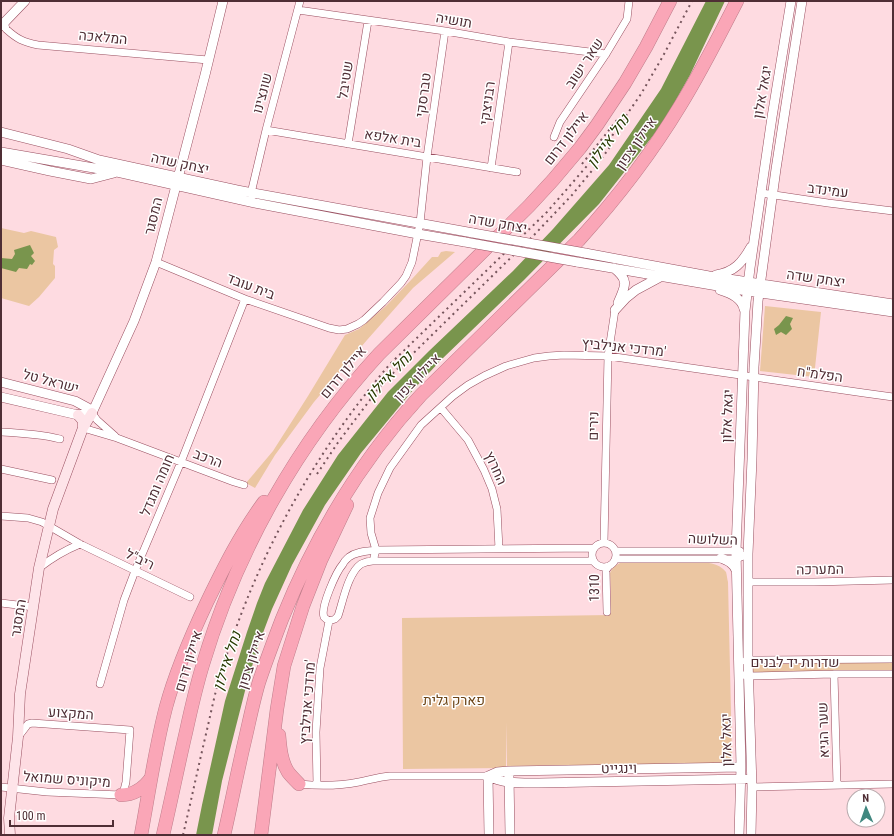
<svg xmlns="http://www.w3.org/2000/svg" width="894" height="836" font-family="'Roboto Condensed',Heebo,sans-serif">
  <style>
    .green { fill: #ebc6a2 }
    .water { fill: #79954d }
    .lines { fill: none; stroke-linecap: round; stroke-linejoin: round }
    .minor-casing { stroke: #994f60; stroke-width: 8 }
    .tertiary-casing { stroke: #994f60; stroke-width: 10 }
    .secondary-casing { stroke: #994f60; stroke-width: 11 }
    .motorway-casing { stroke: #be7c8a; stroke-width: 14 }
    .minor { stroke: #fff; stroke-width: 7 }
    .tertiary { stroke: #fff; stroke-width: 9 }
    .secondary { stroke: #fee4e9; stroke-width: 10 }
    .motorway { stroke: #faa6b7; stroke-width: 13 }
    .rail { stroke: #76555c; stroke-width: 2; stroke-dasharray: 2 4; stroke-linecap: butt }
    .tertiary-bridge-casing { stroke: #994f60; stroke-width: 10; stroke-linecap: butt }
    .tertiary-bridge { stroke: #fff; stroke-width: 9 }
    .labels { text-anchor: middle; stroke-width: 3; stroke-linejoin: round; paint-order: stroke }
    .street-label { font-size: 14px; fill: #4f2e35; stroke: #fff }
    .park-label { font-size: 14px; fill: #6d4618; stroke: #fff }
    .water-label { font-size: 15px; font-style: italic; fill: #2a3b03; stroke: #fff }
  </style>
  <rect width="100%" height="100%" fill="#fedbe1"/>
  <path class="green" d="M1,228L24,233L31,231L56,237L58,247L54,250L53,264L55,266V278L39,297L29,306L1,298Z
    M446,251L455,252L413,288L367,340L314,402L275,455L255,488L246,483L273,451L308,396L345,335L359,329L386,306L412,279L432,257H438L441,252Z
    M765,306L821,312L814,377L760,371Z
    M689,562C700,562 718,561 726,572C727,575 727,579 728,582L732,757L730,761L726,763L507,766L506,722V768L403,769L402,618L610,615L611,592L610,573L613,567L620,563Z
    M893,661V673L753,674L752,662Z"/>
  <path class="water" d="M706,1H725L690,75L663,123L599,204L524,280L442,359L413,390L361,453L325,505L292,565L272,609L258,646L246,687L222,781L212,835H196L202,805L225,701L247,632L257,603L265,583L303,510L338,455L388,392L429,351L513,271L553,229L609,165L661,89Z
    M30,245L34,253L31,256L35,261L32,265L30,264L27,269L19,268L16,272L1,268V258L12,259L15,254L14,250Z
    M786,316L793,318L790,324L792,329L786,335L781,332L776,335L774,329L779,325Z"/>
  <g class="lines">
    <defs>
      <path id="minor" d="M298,10L445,31L509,42L606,54
        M4,22L6,29C17,39 23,42 38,45L208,60
        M266,130L517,172
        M554,137L560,122L606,54L627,19L629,1
        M348,144L368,21
        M491,168L509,42
        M761,193L828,203L893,211
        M252,196V189L266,130L300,1
        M156,262L245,299L329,328L339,330L347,329L358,324L364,320L383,302L401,283L406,276L412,262L420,223L427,157L445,31
        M441,408L468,440L484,470L492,489L497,509L499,549
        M92,413L97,420L115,436
        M83,428L117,438L234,482L244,485
        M1,432C21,433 41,434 60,439
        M1,469L52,480
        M1,516L28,518L42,522L80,544L190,597
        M604,542L608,356L615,310
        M592 555a12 12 0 1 1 24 0a12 12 0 1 1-24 0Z
        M616,551H740
        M616,559H736L748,554
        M373,561H593
        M39,568C53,557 63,551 80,544
        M748,582H814L893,580
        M1,603L34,607
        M607,612L606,570L609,566
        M329,621L335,619L338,616C343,601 348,573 361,564C365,562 369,561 373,561L376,550L371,533L370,518L378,493L390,468L421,425L453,396L468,385L484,376L506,366L534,358L549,356L564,355L608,356L864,393L893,397
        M329,621C327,620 326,619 324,617C320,608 336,572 343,564C344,561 347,559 349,557C357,551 367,551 376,550L593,548
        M745,661L748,660L893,659
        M834,674L837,785
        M743,675L749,676L834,674H893
        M100,684L124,600L135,571L181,462L245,299
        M299,784C318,786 339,786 359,782C369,780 379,777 390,776H488
        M317,785L316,732L320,668L329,621
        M1,787L47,792L121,795L124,790L126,782L130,730L32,723L28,724L18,737
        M752,787L893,784"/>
      <path id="tertiary" d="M1,26L25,1
        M1,132L68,149L99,160L237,190L473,233
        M1,152L117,172L255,203L418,234L465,242
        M1,160L50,171L91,179L114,173
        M585,253L709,276L893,304
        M577,262L747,291L893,312
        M614,268C630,281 625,286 618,303
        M716,275C734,272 742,263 751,247
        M720,290C730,293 742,298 744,309
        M615,310L626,298L636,290L662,276
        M1,382L75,401L88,408L92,413
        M1,397L78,415L92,413
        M92,413L134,321L156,262L205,75L223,1
        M721,558C728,561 733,563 736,570
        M488,776C504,784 521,783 539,783L745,779
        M488,776L497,772L509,771L741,767
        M488,776L489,835
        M509,776L510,835
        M739,835L741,767L736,551L745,311L750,268L772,117L791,1
        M751,835L752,787L748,660V554L752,459L754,367L758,301L776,169L802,1"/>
      <path id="secondary" d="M78,415L83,421V428
        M10,835L9,818L18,737L20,694L39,568L53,509L83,428L92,413"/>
      <path id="motorway" d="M279,735C280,747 281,761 288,772C291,776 295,780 299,784
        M121,795C134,795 143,789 151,778
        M141,835C149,792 155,749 166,707C176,670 191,636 207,602C224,567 241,533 264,502
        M163,835C171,801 178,766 186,732C191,709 196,687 203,664C237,550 298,442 379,354L529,206L553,180L580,148L597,125L625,83L646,47L670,1
        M224,835C231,805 237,774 244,744C249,723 253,702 259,682C266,661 274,640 282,619C315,537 361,460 421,395L579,240C617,198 651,154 680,106C701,72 719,36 737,1
        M261,835L277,709L284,666L303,606L321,560L347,505"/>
    </defs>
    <use href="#minor" class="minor-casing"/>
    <use href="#tertiary" class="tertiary-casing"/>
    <use href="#secondary" class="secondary-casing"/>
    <use href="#motorway" class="motorway-casing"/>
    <use href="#minor" class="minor"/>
    <use href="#tertiary" class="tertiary"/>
    <use href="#secondary" class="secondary"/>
    <use href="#motorway" class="motorway"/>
    <path class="rail" d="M582,164L617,120
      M317,474L339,441L382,384L535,234L572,195L599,162L610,147
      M183,835C191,801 198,768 206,734C211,713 215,691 222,670C256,558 314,453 390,364L547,212L593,159L612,136L641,94L663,56L692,1"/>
    <defs>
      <path id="tertiary-bridge" d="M473,233L585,253
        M465,242L577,262"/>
    </defs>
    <use href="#tertiary-bridge" class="tertiary-bridge-casing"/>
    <use href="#tertiary-bridge" class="tertiary-bridge"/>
  </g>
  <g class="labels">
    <g class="street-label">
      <text transform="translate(454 20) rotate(9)" y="5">תושיה</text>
      <text transform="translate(103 37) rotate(5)" y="5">המלאכה</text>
      <text transform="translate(584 63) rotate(-56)" y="5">שאר ישוב</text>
      <text transform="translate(345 80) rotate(-81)" y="5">שטיבל</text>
      <text transform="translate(762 92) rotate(-80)" y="5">יגאל אלון</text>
      <text transform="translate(262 93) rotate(-75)" y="5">שונצינו</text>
      <text transform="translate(423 95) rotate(-82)" y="5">טברסקי</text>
      <text transform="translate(487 103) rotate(-82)" y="5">רבניצקי</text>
      <text transform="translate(393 138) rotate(9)" y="5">בית אלפא</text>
      <text transform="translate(566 138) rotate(-52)" y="5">איילון דרום</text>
      <text transform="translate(636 143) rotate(-55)" y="5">איילון צפון</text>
      <text transform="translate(180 163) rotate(12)" y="5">יצחק שדה</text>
      <text transform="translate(828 190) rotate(7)" y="5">עמינדב</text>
      <text transform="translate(153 216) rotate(-76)" y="5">המסגר</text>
      <text transform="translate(498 223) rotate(10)" y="5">יצחק שדה</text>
      <text transform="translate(816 278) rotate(8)" y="5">יצחק שדה</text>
      <text transform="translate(251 286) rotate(21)" y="5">בית עובד</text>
      <text transform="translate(624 347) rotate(6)" y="5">מרדכי אנילביץ'</text>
      <text transform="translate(343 372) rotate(-50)" y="5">איילון דרום</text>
      <text transform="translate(820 374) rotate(8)" y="5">הפלמ"ח</text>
      <text transform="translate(417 377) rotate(-46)" y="5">איילון צפון</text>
      <text transform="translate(51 381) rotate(15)" y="5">ישראל טל</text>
      <text transform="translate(727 416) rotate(-88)" y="5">יגאל אלון</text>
      <text transform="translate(593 426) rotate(-89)" y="5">נירים</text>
      <text transform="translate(208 458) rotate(21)" y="5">הרכב</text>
      <text transform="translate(496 468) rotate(66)" y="5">החרוץ</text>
      <text transform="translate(157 485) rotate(-67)" y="5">חומה ומגדל</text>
      <text transform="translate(713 539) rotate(2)" y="5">השלושה</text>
      <text transform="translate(140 559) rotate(26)" y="5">ריב"ל</text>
      <text transform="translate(820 569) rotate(-1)" y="5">המערכה</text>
      <text transform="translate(594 588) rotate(-89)" y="5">1310</text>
      <text transform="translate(18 618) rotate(-81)" y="5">המסגר</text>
      <text transform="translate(251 660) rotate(-72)" y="5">איילון צפון</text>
      <text transform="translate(188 661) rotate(-73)" y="5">איילון דרום</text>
      <text x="795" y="667">שדרות יד לבנים</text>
      <text transform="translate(307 702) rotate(-86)" y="5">מרדכי אנילביץ'</text>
      <text transform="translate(71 713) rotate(4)" y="5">המקצוע</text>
      <text transform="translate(823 730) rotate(-92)" y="5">שער הגיא</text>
      <text transform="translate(726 740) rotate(-91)" y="5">יגאל אלון</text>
      <text transform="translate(619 768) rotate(-1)" y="5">וינגייט</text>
      <text transform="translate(67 779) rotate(4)" y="5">מיקוניס שמואל</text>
    </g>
    <g class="park-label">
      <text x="454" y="705">פארק גלית</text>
    </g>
    <g class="water-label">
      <text transform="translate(608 141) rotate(-54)" y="5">נחל איילון</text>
      <text transform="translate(389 376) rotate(-47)" y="5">נחל איילון</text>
      <text transform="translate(227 661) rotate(-72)" y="5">נחל איילון</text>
    </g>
  </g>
  <rect width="894" height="836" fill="none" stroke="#4f2e35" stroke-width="4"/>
  <g transform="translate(866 808) rotate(358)"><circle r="19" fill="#ffffff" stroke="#b9abae"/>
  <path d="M0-3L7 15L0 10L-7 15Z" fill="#40877f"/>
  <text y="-6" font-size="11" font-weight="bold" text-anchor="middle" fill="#4f2e35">N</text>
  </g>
  <path d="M10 820v6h103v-6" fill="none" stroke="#4f2e35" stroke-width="2"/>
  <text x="16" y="820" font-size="12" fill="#4f2e35" stroke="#ffffff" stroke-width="3" paint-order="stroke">100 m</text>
</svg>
